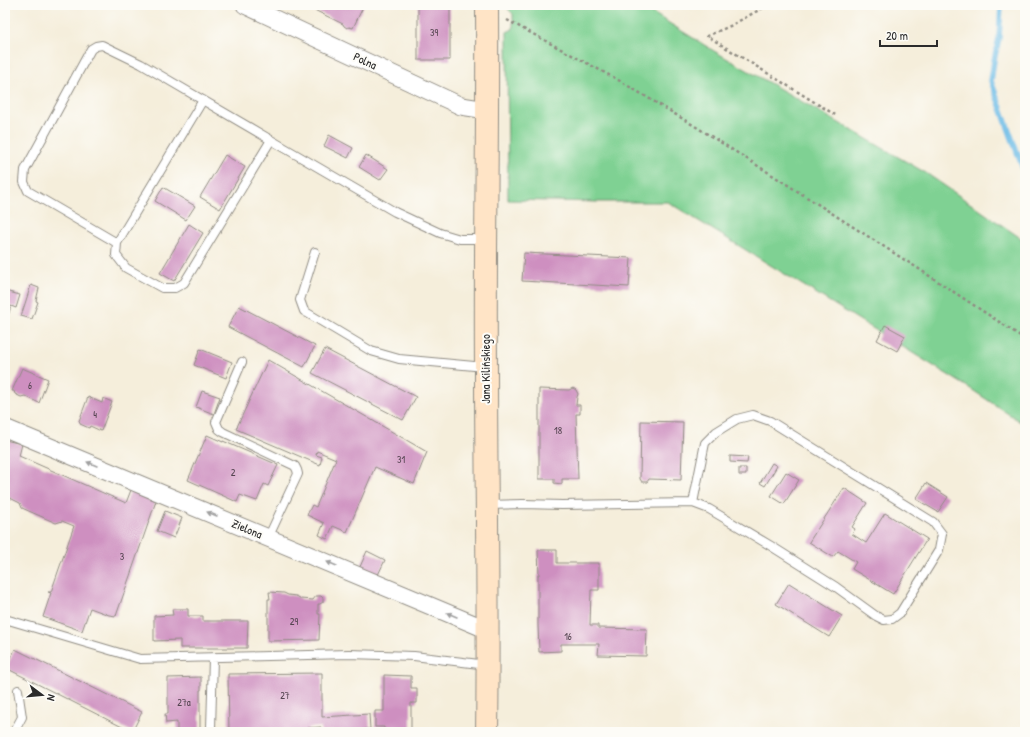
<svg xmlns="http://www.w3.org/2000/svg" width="1030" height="737" font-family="'Patrick Hand',sans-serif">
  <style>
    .green { fill: #7fd193; stroke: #557e5f }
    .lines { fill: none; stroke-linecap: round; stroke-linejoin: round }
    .stream { stroke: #6bbbe6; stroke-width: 5.5 }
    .building { fill: #ce8fc0 }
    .lane-casing { stroke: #908c83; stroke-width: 10 }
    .street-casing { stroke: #908c83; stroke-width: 19 }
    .secondary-casing { stroke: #908c83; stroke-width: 24 }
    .path { stroke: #908c83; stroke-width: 2.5; stroke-dasharray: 3 3; stroke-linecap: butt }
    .lane { stroke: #fff; stroke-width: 8 }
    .street { stroke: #fff; stroke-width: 17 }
    .secondary { stroke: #ffe4c6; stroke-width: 22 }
    .oneway { fill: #a0a0a0 }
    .labels { text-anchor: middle; stroke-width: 4; stroke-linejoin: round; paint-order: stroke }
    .number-label { font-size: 10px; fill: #544450 }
    .street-label { font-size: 12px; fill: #2b2b2b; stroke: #fdfcf7 }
  </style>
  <rect width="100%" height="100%" fill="#fdfcf7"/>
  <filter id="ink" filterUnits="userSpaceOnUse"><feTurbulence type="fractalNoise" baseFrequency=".025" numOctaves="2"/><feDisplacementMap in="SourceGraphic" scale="8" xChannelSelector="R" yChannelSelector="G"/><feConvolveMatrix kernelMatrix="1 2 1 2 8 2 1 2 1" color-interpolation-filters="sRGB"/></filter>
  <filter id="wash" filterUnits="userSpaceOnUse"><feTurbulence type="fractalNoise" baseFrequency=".012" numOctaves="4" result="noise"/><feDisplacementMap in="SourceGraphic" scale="16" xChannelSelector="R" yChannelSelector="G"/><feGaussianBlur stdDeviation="0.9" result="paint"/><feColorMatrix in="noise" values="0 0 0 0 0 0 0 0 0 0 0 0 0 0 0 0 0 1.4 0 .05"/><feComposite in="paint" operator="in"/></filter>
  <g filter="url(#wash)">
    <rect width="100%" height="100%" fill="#f5eedb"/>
    <path class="green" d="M506,5H640L714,51L926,173L1025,241V425L971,389L668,202H600L508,200L507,32L513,29V14L506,7Z"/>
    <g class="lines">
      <path class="stream" d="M1001,5L999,38L994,60L991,81L1025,174"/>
    </g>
    <g id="blocks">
      <path class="building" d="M304,5H364L353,28L349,27L347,28L344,26L343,24Z
        M418,5H450V60H418Z
        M329,135L353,148L348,158L324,146Z
        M225,155L245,167L220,209L200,197Z
        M366,155L388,169L380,180L359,167Z
        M163,187L195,206L186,220L155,201Z
        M189,224L203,233L174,281L160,273Z
        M524,253L631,258L629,287L522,281Z
        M31,285L39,288L36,301L38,302L32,319L21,316Z
        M5,291L20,295L16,308L11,306L7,319H5Z
        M239,306L315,346L304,367L228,327Z
        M885,325L905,336L897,351L877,340Z
        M200,349L232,362L226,378L194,365Z
        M325,349L416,397L403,420L312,373Z
        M268,360L427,452L414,484L375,467L347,532L333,526L327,539L319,535L324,523L307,515L312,505L316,507L336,459L317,451L316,455L322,457L320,465L236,429Z
        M22,368L48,379L39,403L25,396L21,397L15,394L14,391H12Z
        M573,388L576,390L578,394L577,397L576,405H580V414H576L578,479H562V484L554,483V479H539V389L569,390Z
        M202,391L220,397L214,414L196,407Z
        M88,397L102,403L103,398L112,402L101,431L90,426L89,428L80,424V422L79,421Z
        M641,421L683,422L681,480L649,479L647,482H642L640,479Z
        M207,435L223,442V441L278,465L268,486L264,484L257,501L240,495L237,502L188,480Z
        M5,440L22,444L19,456L126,503L131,490L156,501L116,616L109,615L90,608L82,631L43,617L51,593L48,592H51L74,526L62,521L56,523L22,508L20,503L8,497L5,508Z
        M730,456L748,457L747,463L730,462Z
        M772,463L777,466L765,486L760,483Z
        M739,468H746V475H739Z
        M786,472L799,480L784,504L771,496Z
        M926,483L948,497L938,512L916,499Z
        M844,488L867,503L852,527L855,529L852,534L866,543L885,513L927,539L893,594L852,569L856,562L838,551L833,557L809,542Z
        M165,511L182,518L174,538L157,531Z
        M538,550H557V563H599V590H591L590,625H598V628L647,629L646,656L598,655L599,644H561V651L539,652L538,625V575H539Z
        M367,551L385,560L377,577L359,569Z
        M789,583L842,616L829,637L776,604Z
        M269,592L284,593L288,595L296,596L300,598V599L313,600L316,596H321L323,598V602L320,604H318V614H320L319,640L268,641V599H270Z
        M172,609H188V616H203V621H248L247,648H180V640L154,641V616L173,615Z
        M15,649L142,712L132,732L6,668Z
        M322,673V717L369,714L370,729L321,732V727L308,728V732H237V730L229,732L228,674Z
        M384,675L411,676V688H417V703H411V732H384V727H375V711H384Z
        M201,677V690H200V732H177V722L166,723L165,714H168V678Z"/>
    </g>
  </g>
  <g filter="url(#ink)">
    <use href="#blocks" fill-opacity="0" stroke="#908c83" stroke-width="1"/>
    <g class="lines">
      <defs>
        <path id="lane" d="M271,140L184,283L175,288H162L126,268L116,255L117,243L28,191L24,182L25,170L91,49L96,46L102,45L141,64L271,140L395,212L440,233L460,239H486
          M117,243L203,100
          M315,252L300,300L304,311L371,351L399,359L485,367
          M242,362L216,422L219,429L223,432L295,466L297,470L298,474L268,538
          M488,505L523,504L562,505L693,503L709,509L771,546L836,587L876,616L884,620L892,619L900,613L939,550L942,534L933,522L770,421L753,415L737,419L716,432L705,443L693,503
          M5,619L140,659L349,654L414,656L487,665
          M213,658L211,728L214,732
          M14,732L22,717L18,690"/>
        <path id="street" d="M245,5L461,106L487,110
          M5,428L488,630"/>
        <path id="secondary" d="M487,5C488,126 485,246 486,367C486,488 489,610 487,732"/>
      </defs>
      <use href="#lane" class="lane-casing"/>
      <use href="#street" class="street-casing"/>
      <use href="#secondary" class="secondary-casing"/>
      <path class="path" d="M768,5L730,26L707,36L837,116
        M507,20L620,81L698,128L766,171L922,271L1025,339"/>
      <use href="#lane" class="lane"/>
      <use href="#street" class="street"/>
      <use href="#secondary" class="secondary"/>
    </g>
    <defs><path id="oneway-solid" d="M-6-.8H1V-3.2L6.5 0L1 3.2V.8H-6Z"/></defs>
    <g class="oneway">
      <use href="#oneway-solid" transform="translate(92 464) rotate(-157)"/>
      <use href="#oneway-solid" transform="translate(212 514) rotate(-157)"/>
      <use href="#oneway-solid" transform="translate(332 564) rotate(-157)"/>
      <use href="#oneway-solid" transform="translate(452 615) rotate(-157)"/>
    </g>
  </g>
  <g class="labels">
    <g class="number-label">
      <text x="434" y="36">39</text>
      <text x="30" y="389">6</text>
      <text x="95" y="418">4</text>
      <text x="558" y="434">18</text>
      <text x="401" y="463">31</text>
      <text x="233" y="476">2</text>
      <text x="122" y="560">3</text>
      <text x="294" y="625">29</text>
      <text x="568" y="640">16</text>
      <text x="285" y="699">27</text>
      <text x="184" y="706">27a</text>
    </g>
    <g class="street-label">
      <text transform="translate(365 61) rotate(25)" y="4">Polna</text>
      <text transform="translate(486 369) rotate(-90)" y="4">Jana Kilińskiego</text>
      <text transform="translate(247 529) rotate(23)" y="4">Zielona</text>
    </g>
  </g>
  <rect width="1030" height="737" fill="none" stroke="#fdfcf7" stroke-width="20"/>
  <g transform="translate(42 695) rotate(106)" stroke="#fdfcf7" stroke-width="3" paint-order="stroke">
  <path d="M0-3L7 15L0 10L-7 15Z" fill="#2b2b2b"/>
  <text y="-6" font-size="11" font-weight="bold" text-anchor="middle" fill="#2b2b2b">N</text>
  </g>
  <path d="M880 40v6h57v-6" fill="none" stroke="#2b2b2b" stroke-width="2"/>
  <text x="886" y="40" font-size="12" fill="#2b2b2b" stroke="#fdfcf7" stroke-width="3" paint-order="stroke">20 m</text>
</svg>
